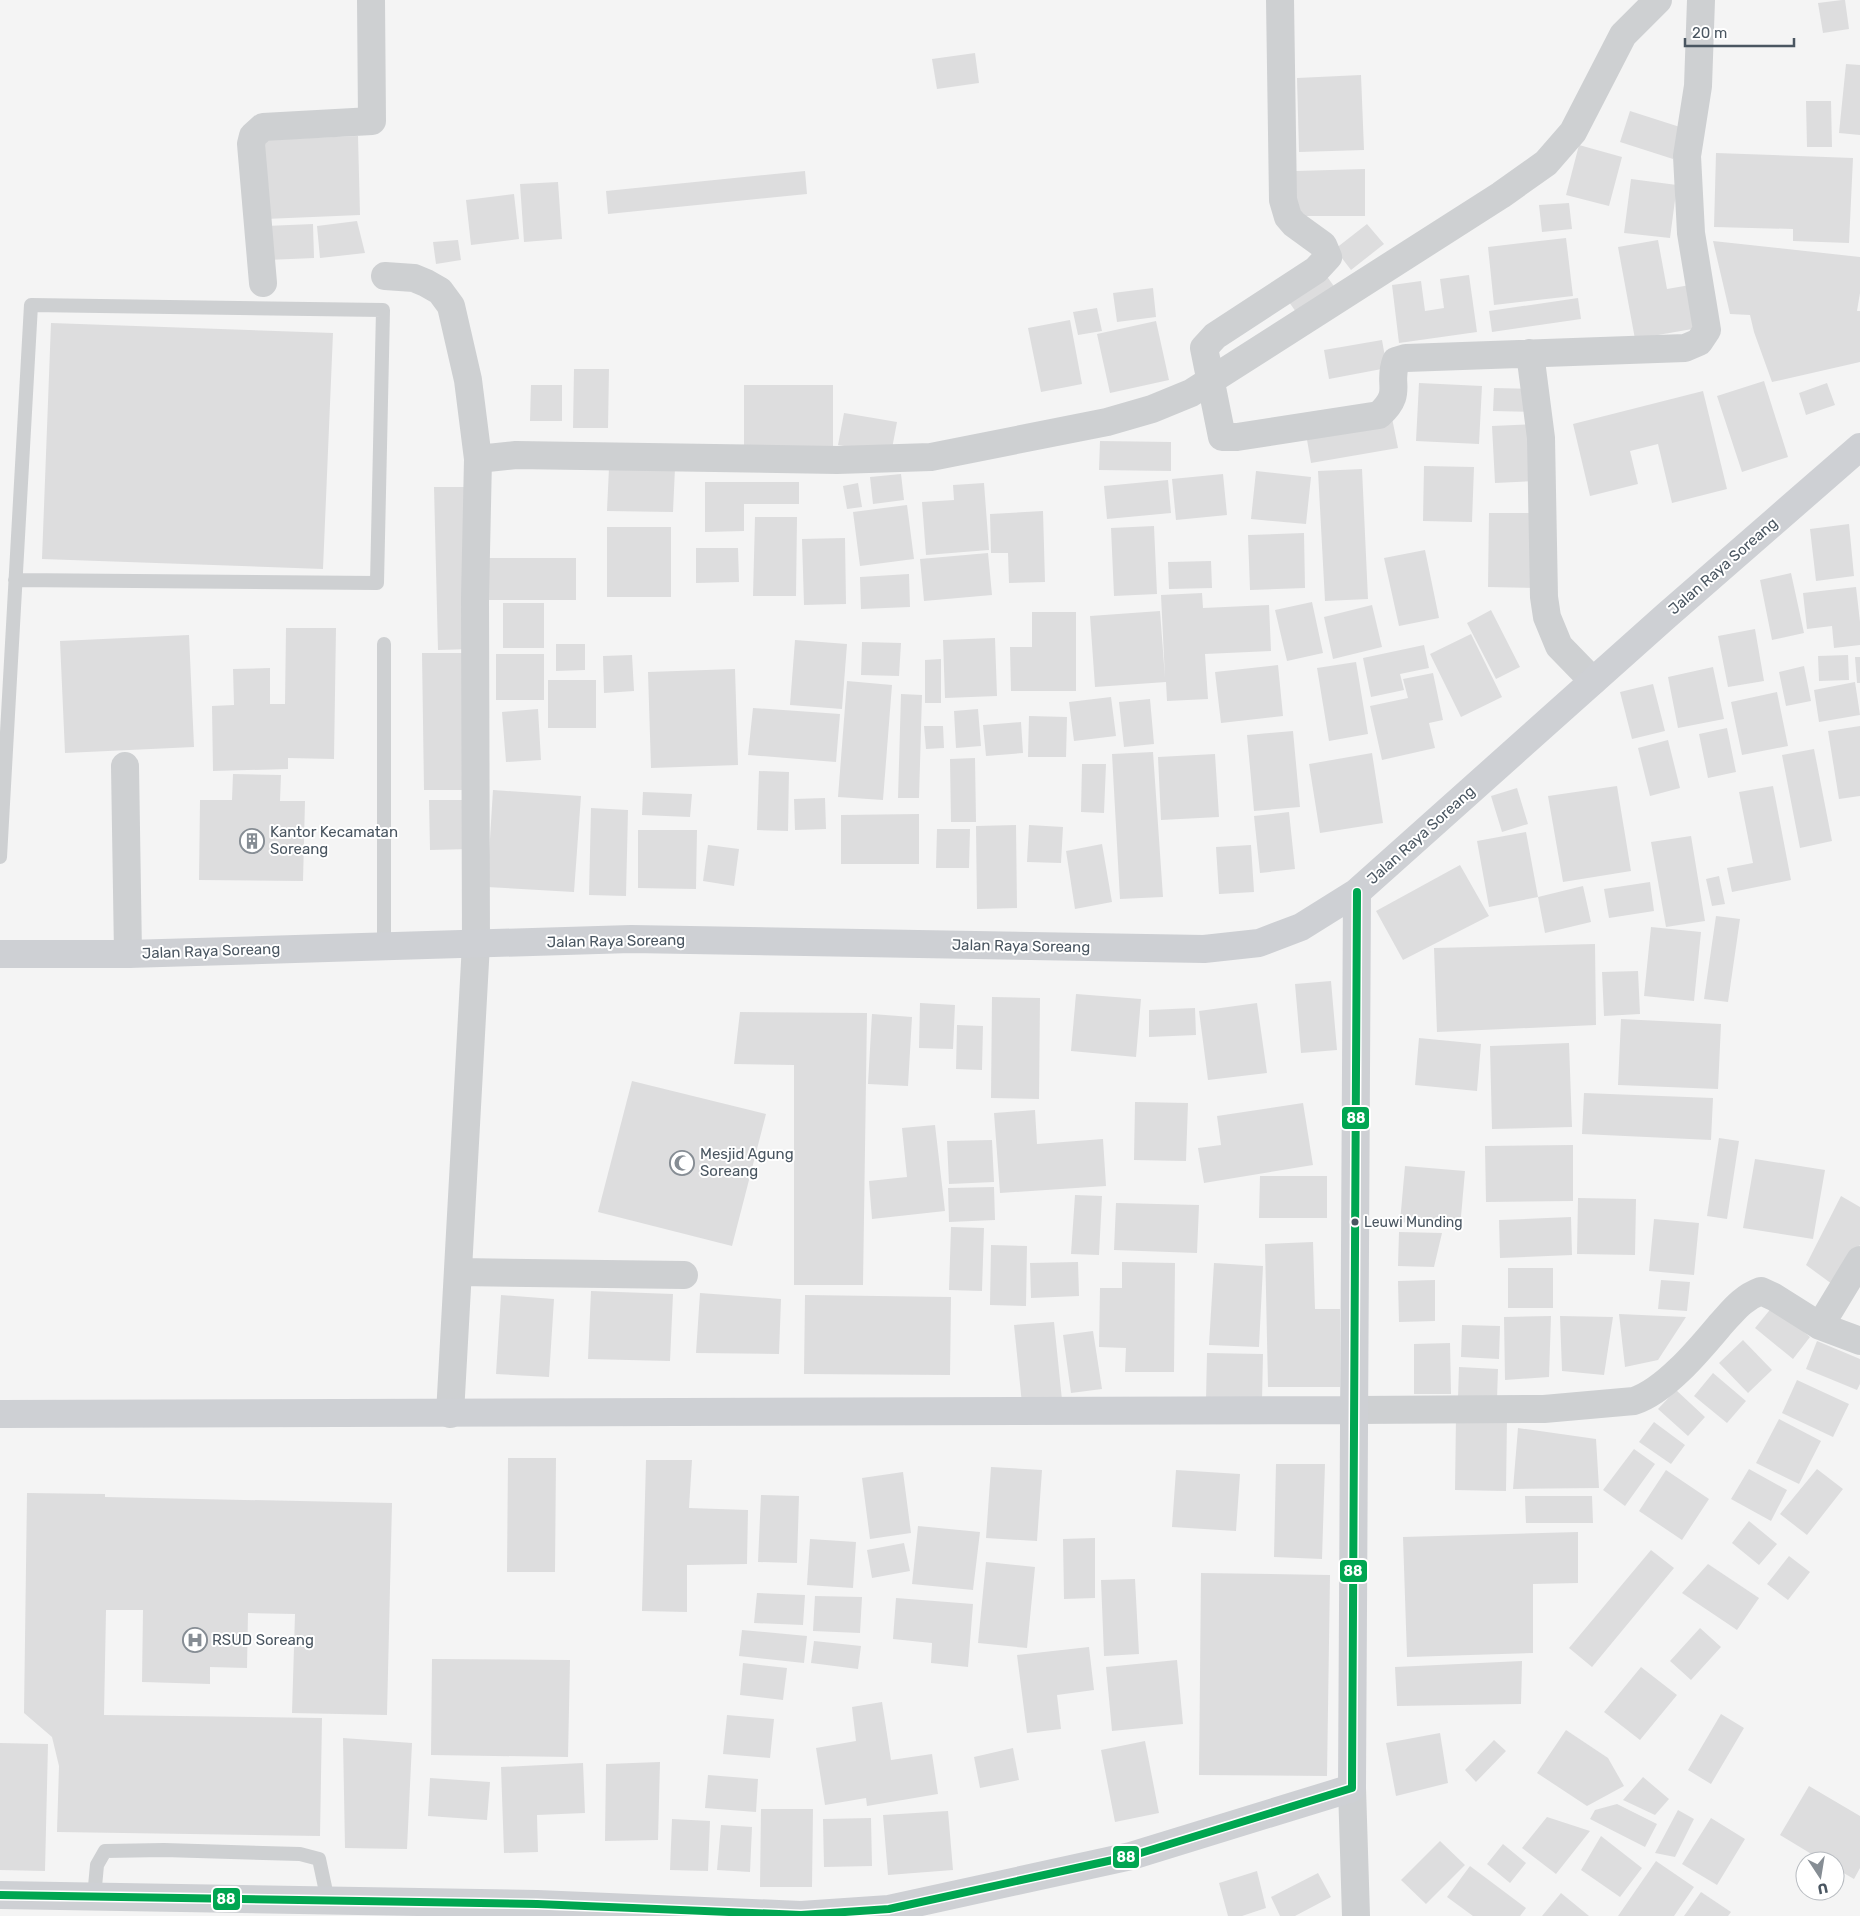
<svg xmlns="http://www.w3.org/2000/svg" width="1860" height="1916" font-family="Rubik,sans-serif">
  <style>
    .building { fill: #ddddde }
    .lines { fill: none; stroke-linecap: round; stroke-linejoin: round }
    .service { stroke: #ced0d2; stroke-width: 14 }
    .minor { stroke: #ced0d2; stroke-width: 28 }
    .secondary { stroke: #ced0d4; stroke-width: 28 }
    .bus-1-casing { stroke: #fff; stroke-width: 11 }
    .bus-1 { stroke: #00a651; stroke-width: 8 }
    .bus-dot { fill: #4a5661; stroke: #fff; stroke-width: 2 }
    .labels { text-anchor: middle; stroke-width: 4; stroke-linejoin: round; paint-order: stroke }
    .bus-label { font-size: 14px; fill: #4a5661; stroke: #fff; text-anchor: start }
    .street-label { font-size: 15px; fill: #4a5661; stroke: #fff }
    .poi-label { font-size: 15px; fill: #4a5661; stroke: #fff; text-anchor: start }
    .line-badge { stroke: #fff; stroke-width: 2 }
    .badge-label { font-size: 14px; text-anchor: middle; font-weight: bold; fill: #fff }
  </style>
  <rect width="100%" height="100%" fill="#f4f4f4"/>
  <path class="building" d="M1842,0H1845L1849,29L1823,33L1818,3Z
    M975,53L979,83L937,89L932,59Z
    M1846,64L1860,65V135L1839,133Z
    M1361,75L1364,150L1299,152L1297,78Z
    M1806,101H1831L1832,147H1807Z
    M1630,111L1683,128L1673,159L1620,142Z
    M358,136L360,215L265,219L261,140Z
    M1579,145L1622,157L1609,206L1566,195Z
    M1716,153L1853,158L1849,243L1793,241V229L1714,227Z
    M1365,169V216H1296V171Z
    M805,171L807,194L608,214L606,191Z
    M1631,179L1677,185L1670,238L1624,233Z
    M558,182L562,239L524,242L520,184Z
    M514,194L519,239L471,245L466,200Z
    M1569,203L1572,229L1542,232L1539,205Z
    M357,221L365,253L320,258L317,226Z
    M313,224L314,258L267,260L266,226Z
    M1367,224L1384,244L1351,270L1335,249Z
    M1566,238L1573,296L1494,305L1488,247Z
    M458,240L461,260L436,264L433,242Z
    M1658,240L1667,289L1690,285L1698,328L1635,339L1618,247Z
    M1713,241L1860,257V293L1857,311H1860V362L1772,382L1754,332L1750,315L1730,314Z
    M1321,268L1338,292L1301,319L1284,295Z
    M1469,275L1477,332L1399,343L1392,285L1421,281L1425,311L1444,308L1440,279Z
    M1153,288L1156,317L1117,322L1113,293Z
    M1578,298L1581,319L1492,332L1489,311Z
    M1097,308L1102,331L1078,335L1073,312Z
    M1070,320L1082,384L1041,392L1028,328Z
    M1156,321L1169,380L1110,393L1097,334Z
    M51,323L333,333L323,569L42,559Z
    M1382,340L1387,368L1329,379L1324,350Z
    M574,369H609L608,428H573Z
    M1764,381L1788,457L1742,472L1717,396Z
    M1419,383L1482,386L1479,444L1416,441Z
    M1827,383L1835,405L1806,415L1799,393Z
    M531,385H562V421H530Z
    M744,385H833V454H744Z
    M1494,388L1531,389V412L1493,411Z
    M1703,391L1727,489L1672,503L1658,444L1630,451L1638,484L1590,496L1573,424Z
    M844,413L897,422L891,454L838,445Z
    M1392,418L1398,448L1311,463L1306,434Z
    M1534,424L1536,481L1495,483L1492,426Z
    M1100,441L1171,442V471L1099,470Z
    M1424,466L1474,467L1472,522L1423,521Z
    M609,468H675L673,512L607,511Z
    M1362,469L1368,599L1325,601L1318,471Z
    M1256,471L1311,477L1306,524L1251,519Z
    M901,474L904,500L873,504L870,477Z
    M1223,474L1227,515L1176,520L1172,479Z
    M1168,480L1171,513L1107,519L1104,486Z
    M705,482H799V504H744V531L705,532Z
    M858,483L862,507L847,509L843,486Z
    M984,483L989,550L926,555L922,502L954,500L953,485Z
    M434,487H467L472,649L438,650Z
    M907,505L914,559L860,566L853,512Z
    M1043,511L1045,582L1009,583L1008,553H991L990,514Z
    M1489,513H1537L1536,588L1488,587Z
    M755,517H797L796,596H753Z
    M1849,524L1854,576L1816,581L1810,529Z
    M1154,526L1157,594L1114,596L1111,528Z
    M607,527H671V597H607Z
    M1304,533L1305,588L1250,590L1248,535Z
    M845,538L846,604L804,605L802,539Z
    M696,548H738L739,582L696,583Z
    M1425,550L1439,618L1399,626L1384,558Z
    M988,553L992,595L924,601L920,559Z
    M485,558H576V600H485Z
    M1211,561L1212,588L1169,589L1168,562Z
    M1791,573L1804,633L1772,640L1760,580Z
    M909,574L910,607L861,609L860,577Z
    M1856,587L1860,622V645L1834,648L1832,626L1807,629L1803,593Z
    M1202,593L1203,608L1269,605L1271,651L1205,654L1208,699L1167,701L1166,682L1095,687L1090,616L1160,611L1165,678L1161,595Z
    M1312,602L1323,653L1287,661L1275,610Z
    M503,603H544V648H503Z
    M1372,605L1382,647L1333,659L1324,617Z
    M1491,610L1520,667L1496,679L1467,623Z
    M1032,612H1076V691H1011L1010,647H1032Z
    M286,628H336L334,759L288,758V769L213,771L212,706L234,705L233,669L270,668V704H285Z
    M1755,629L1764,681L1728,687L1718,636Z
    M1471,634L1502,697L1461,717L1430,654Z
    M189,635L194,747L65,753L60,641Z
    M995,638L997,696L945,698L943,640Z
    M795,640L847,644L842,709L790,705Z
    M862,642L901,643L899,676L861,675Z
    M556,644H585V670L556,671Z
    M1424,645L1429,668L1400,674L1404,690L1371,697L1363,658Z
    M422,653H470L472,790H424Z
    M496,654H544V700H496Z
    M632,655L634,691L604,693L603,656Z
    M1848,655L1849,680L1819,681L1818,656Z
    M1855,657H1860V683H1857Z
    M941,659V703H925V660Z
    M1356,662L1368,734L1329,741L1317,668Z
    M1278,665L1283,716L1221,723L1215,672Z
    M1804,666L1811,701L1786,706L1779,672Z
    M1713,667L1724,719L1678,728L1668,677Z
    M735,669L738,765L651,768L648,672Z
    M1433,673L1443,720L1429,723L1435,748L1382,760L1370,706L1408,698L1403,679Z
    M548,680H596V728H548Z
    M847,681L892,685L883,800L838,797Z
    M1855,682L1860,715L1819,722L1814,690Z
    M1653,684L1665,731L1632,739L1620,692Z
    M1777,692L1788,746L1742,755L1731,702Z
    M901,694L922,695L919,798H898Z
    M1111,697L1116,736L1074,741L1069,702Z
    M1150,699L1154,744L1124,747L1119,702Z
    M753,708L840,714L836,762L748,755Z
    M538,709L541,760L506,762L502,712Z
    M978,709L981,746L956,748L954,711Z
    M1029,716L1067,717L1066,757H1028Z
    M1021,722L1023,753L986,756L983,725Z
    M924,726H943L944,748L926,749Z
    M1860,726V796L1839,799L1828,731Z
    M1727,728L1736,772L1708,778L1699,734Z
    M1293,731L1300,807L1254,811L1247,735Z
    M1668,740L1680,788L1650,796L1638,748Z
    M1814,749L1832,841L1800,848L1782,755Z
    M1153,752L1163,897L1120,899L1112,754Z
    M1372,753L1383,823L1320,833L1309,764Z
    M1215,754L1219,817L1161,820L1158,757Z
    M975,758L976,822H951L950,759Z
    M1082,764H1106L1104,813L1081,812Z
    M759,771L789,772L788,831L757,830Z
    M233,774L281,775L280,801H305L303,881L199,880L200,800H232Z
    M1617,786L1631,871L1563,882L1548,796Z
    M1773,786L1791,880L1732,892L1727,868L1753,863L1739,792Z
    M1517,788L1528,824L1502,832L1491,796Z
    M493,790L581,796L574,892L487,887Z
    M643,792L692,794L690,817L642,815Z
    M825,798L826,829L795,830L794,799Z
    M429,800H470V849L430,850Z
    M591,808L628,810L626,896L589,895Z
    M1289,812L1295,869L1260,873L1254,816Z
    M919,814V864H841V815Z
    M1016,825L1017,908L977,909L976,826Z
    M1029,825L1063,827L1061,863L1027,862Z
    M937,829H970L969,868H936Z
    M638,830H697L696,889L638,888Z
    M1526,832L1538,897L1489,907L1477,841Z
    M1691,836L1705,921L1666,927L1651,842Z
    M1102,844L1112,902L1075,909L1066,851Z
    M708,845L739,849L734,886L703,881Z
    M1251,845L1254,892L1219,894L1216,847Z
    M1460,865L1489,916L1403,960L1376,911Z
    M1719,876L1725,904L1712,906L1706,879Z
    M1650,882L1654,911L1609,918L1604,889Z
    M1583,886L1591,922L1545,933L1538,897Z
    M1716,916L1740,919L1728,1002L1704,999Z
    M1651,927L1701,932L1694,1001L1644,996Z
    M1595,944L1596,1025L1437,1032L1434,948Z
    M1638,971L1640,1014L1604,1016L1602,972Z
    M1331,981L1337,1050L1301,1053L1295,984Z
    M1076,994L1141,999L1136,1057L1071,1051Z
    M992,997L1040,998L1039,1099L991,1098Z
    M920,1003L955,1005L953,1049L919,1048Z
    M1257,1003L1267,1073L1208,1080L1199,1011Z
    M1195,1008L1196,1035L1149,1037V1010Z
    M740,1012L867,1013L863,1285H794V1065L734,1064Z
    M872,1014L912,1017L908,1086L868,1084Z
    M1621,1019L1721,1024L1718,1089L1618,1085Z
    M957,1025L983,1026L982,1070L956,1069Z
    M1419,1038L1481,1044L1477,1091L1415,1085Z
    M1569,1043L1572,1127L1492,1129L1490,1046Z
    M632,1081L766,1114L732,1246L598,1212Z
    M1584,1093L1713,1098L1711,1140L1582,1134Z
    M1135,1102L1188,1103L1186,1161L1134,1160Z
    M1303,1103L1313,1165L1204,1183L1198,1148L1221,1145L1217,1116Z
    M1035,1110L1037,1144L1103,1139L1106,1186L1000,1193L994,1113Z
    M935,1125L945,1211L872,1219L869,1181L907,1177L902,1128Z
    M1719,1138L1739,1141L1727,1219L1707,1216Z
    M992,1140L994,1182L949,1184L947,1141Z
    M1573,1145V1201L1486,1202L1485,1146Z
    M1755,1159L1825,1170L1813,1239L1743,1228Z
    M1405,1166L1465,1171L1460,1228L1400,1222Z
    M1260,1176H1327V1218H1259Z
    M994,1187L995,1220L949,1222L948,1188Z
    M1075,1195L1102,1196L1099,1255L1071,1254Z
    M1841,1196L1860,1207V1245L1832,1284L1806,1265Z
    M1578,1198L1636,1199L1635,1255L1577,1254Z
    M1116,1203L1199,1205L1197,1253L1114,1250Z
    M1571,1217L1572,1255L1500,1258L1499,1220Z
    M1654,1219L1699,1223L1694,1275L1649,1271Z
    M951,1227L984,1228L982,1291L949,1290Z
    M1399,1232L1442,1233L1434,1267L1398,1266Z
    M1313,1242L1315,1309H1340V1387H1268L1265,1244Z
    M991,1245L1027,1246L1026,1306L990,1305Z
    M1078,1262L1079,1296L1031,1298L1030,1263Z
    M1122,1262L1175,1263L1174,1372H1125L1126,1348L1099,1347L1100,1288H1122Z
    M1214,1263L1263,1266L1259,1347L1209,1345Z
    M1508,1268H1553V1308H1508Z
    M1435,1280V1321L1399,1322L1398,1281Z
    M1661,1280L1690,1282L1687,1311L1658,1309Z
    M591,1291L673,1294L670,1361L588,1359Z
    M700,1293L781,1299L779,1354L696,1353Z
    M501,1295L554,1299L549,1377L496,1374Z
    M805,1295L951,1297L950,1375L804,1374Z
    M1773,1306L1810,1337L1793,1359L1755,1328Z
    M1619,1314L1686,1317L1658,1360L1625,1367Z
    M1551,1316L1549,1377L1505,1380L1504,1317Z
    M1560,1316L1613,1317L1604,1375L1562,1371Z
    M1054,1322L1062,1400L1022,1404L1014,1325Z
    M1462,1325L1500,1326L1499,1359L1461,1357Z
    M1093,1331L1102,1389L1071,1393L1063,1335Z
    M1743,1340L1772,1370L1748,1393L1719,1363Z
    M1817,1341L1860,1359V1384L1857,1390L1806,1369Z
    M1450,1343L1451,1394H1414V1344Z
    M1207,1353L1263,1354L1262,1401L1206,1400Z
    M1459,1367L1498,1369L1497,1400L1458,1398Z
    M1713,1373L1746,1401L1727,1423L1694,1396Z
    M1797,1380L1849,1404L1833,1437L1782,1413Z
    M1676,1390L1705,1417L1688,1436L1658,1409Z
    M1456,1416H1507L1506,1491L1455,1490Z
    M1779,1419L1821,1441L1799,1484L1756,1463Z
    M1654,1422L1685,1445L1671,1464L1639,1442Z
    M1518,1428L1596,1439L1599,1488L1513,1489Z
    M1634,1449L1655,1464L1625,1506L1603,1490Z
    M508,1458H556L555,1572H507Z
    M646,1460H692L689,1508L748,1510L747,1564L687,1565V1612L642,1611Z
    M1276,1464H1325L1322,1559L1274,1557Z
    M991,1467L1042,1470L1037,1541L986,1538Z
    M1749,1469L1787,1490L1771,1521L1731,1499Z
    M1817,1469L1843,1489L1807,1535L1780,1514Z
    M1176,1470L1240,1474L1236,1531L1172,1527Z
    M1666,1470L1709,1499L1682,1540L1639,1511Z
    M903,1472L911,1533L870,1539L862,1478Z
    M27,1493L105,1494V1497L392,1503L387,1715L292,1713L295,1614L248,1613L247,1668L210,1667V1684L142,1682L143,1610H106L104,1715L322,1718L320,1836L57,1832L59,1766L52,1737L24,1713Z
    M761,1495L799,1496L797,1563L758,1562Z
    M1525,1496H1592L1593,1523H1526Z
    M1749,1521L1777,1544L1759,1565L1732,1543Z
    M918,1526L980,1532L973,1590L912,1584Z
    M1578,1532V1583L1533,1584V1653L1407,1657L1403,1537Z
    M1095,1538V1598L1064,1599L1063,1539Z
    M810,1539L856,1542L853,1588L807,1585Z
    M904,1543L910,1571L872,1578L867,1550Z
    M1651,1550L1674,1568L1592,1667L1569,1648Z
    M1789,1556L1810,1572L1788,1600L1767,1584Z
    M986,1562L1035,1567L1027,1648L978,1643Z
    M1708,1564L1759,1598L1737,1630L1682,1593Z
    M1201,1573L1330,1575L1327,1776L1199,1775Z
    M1135,1579L1139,1654L1104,1656L1101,1580Z
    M757,1593L805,1595L803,1625L754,1623Z
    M815,1596L862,1597L860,1633L813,1631Z
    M896,1598L973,1604L968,1667L931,1663L932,1643L893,1639Z
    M1700,1628L1721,1647L1691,1680L1670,1661Z
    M742,1630L807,1636L804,1663L739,1656Z
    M814,1641L861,1646L858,1669L811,1663Z
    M1089,1647L1094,1690L1057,1695L1061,1729L1027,1733L1017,1655Z
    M432,1659L570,1660L568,1757L431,1755Z
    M1177,1660L1183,1724L1112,1731L1106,1667Z
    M1522,1661L1521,1704L1397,1706L1395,1667Z
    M743,1663L787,1668L783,1700L740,1695Z
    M1641,1667L1677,1695L1640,1740L1604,1712Z
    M882,1702L891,1760L932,1754L938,1794L867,1806L866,1798L825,1805L816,1748L856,1741L852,1707Z
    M1721,1714L1744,1728L1711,1784L1688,1770Z
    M727,1715L774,1719L770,1758L723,1754Z
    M1566,1730L1608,1758L1624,1786L1587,1806L1537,1773Z
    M1440,1733L1448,1783L1396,1796L1386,1743Z
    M343,1738L412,1743L407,1849L345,1848Z
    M1494,1740L1506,1751L1476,1782L1465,1770Z
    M1145,1741L1159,1813L1115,1822L1101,1750Z
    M0,1743L48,1744L45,1871L0,1870Z
    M1013,1748L1019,1780L980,1788L974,1757Z
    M660,1762L658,1840L605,1841L606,1764Z
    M583,1763L585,1813L537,1815L538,1852L504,1853L501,1767Z
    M708,1775L758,1779L756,1812L705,1808Z
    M1643,1777L1669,1799L1655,1815L1623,1800Z
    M430,1778L490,1782L487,1820L428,1816Z
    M1809,1786L1860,1816V1868L1854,1879L1835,1868V1861H1823L1780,1835Z
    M1617,1804L1657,1824L1645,1847L1590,1819L1595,1810Z
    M761,1809H813L812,1887H760Z
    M1678,1810L1694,1819L1675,1857L1655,1853Z
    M948,1811L953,1870L888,1875L883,1815Z
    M1547,1817L1590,1831L1556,1874L1522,1848Z
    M871,1818L872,1866L824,1867L823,1819Z
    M1711,1818L1745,1839L1717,1885L1682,1864Z
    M672,1819L710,1821L708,1871L670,1870Z
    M721,1825L752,1827L750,1872L717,1870Z
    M1601,1836L1642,1868L1620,1897L1581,1870Z
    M1440,1841L1465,1865L1426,1904L1401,1880Z
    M1503,1844L1526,1863L1510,1883L1487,1864Z
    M1656,1861L1694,1887L1674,1916H1618Z
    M1470,1866L1526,1908L1520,1916H1473L1447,1897Z
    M1257,1871L1266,1908L1242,1916H1228L1219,1883Z
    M1318,1873L1331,1897L1295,1916H1280L1271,1897Z
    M1701,1892L1731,1912L1728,1916H1684Z
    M1561,1893L1589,1916H1542Z"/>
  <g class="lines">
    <path class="service" d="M384,644V947
      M0,857L31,305L383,310L377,583L15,580
      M94,1897L97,1865L105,1851L164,1850L300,1854L319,1859L328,1901"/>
    <path class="minor" d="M1280,0L1283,200L1288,217L1294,224L1323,245L1328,257L1316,270L1215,336L1204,348L1222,437H1237L1379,415C1404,392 1387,385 1396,361L1406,358L1685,348L1699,342L1707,330L1691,233L1687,156L1698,86L1701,0
      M385,276L414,278L426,283L440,291L451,306L468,380L478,459L516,455L837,460L931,457L1107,422L1152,409L1191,393L1501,195L1546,163L1573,132L1623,35L1658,0
      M263,283L251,144L253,136L263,127L372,121L371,0
      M1530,353L1541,438L1544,597L1547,617L1559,646L1593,681
      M125,766L128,954
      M459,1272L684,1275
      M1820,1326L1860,1260
      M1354,1410L1544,1409L1634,1401C1665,1391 1699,1350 1720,1325C1733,1311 1742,1298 1761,1291L1774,1297L1820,1326L1860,1341
      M450,1414L476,944L475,598L478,459
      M1352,1788L1356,1916"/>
    <path class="secondary" d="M0,954H128L631,939L1204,949L1259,943L1301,927L1357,892L1666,616L1860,447
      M0,1414L1354,1410
      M0,1895L537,1904L801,1915L889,1909L1131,1856L1352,1788L1357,892"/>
    <defs>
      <path id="bus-1" d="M0,1895L537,1904L801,1915L889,1909L1131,1856L1352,1788L1357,892"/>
    </defs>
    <use href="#bus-1" class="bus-1-casing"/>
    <use href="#bus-1" class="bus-1"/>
  </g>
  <defs>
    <symbol id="building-ring" viewBox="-11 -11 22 22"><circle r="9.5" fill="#fff" stroke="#868d94" stroke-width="1.5"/><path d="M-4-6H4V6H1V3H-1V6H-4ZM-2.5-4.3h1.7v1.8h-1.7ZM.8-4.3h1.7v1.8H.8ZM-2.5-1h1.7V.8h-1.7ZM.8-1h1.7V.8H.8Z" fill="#868d94"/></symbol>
    <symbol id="mosque-ring" viewBox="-11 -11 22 22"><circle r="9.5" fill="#fff" stroke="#868d94" stroke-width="1.5"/><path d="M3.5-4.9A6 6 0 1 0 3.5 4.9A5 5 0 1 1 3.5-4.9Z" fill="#868d94"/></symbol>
    <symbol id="hospital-ring" viewBox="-11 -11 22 22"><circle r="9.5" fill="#fff" stroke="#868d94" stroke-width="1.5"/><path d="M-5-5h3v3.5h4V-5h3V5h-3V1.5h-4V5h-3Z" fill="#868d94"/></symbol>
  </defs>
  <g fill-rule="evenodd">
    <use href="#building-ring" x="238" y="827" width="28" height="28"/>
    <use href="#mosque-ring" x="668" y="1149" width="28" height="28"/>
    <use href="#hospital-ring" x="181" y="1626" width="28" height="28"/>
  </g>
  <circle class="bus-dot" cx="1355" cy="1222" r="4.5"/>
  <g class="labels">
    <g class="bus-label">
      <text x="1364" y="1227">Leuwi Munding</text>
    </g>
    <g class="street-label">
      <text transform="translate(1723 566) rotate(-41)" y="5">Jalan Raya Soreang</text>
      <text transform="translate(1421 835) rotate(-42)" y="5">Jalan Raya Soreang</text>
      <text transform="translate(616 941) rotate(-1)" y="5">Jalan Raya Soreang</text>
      <text transform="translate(1021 946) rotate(1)" y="5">Jalan Raya Soreang</text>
      <text transform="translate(211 951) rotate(-2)" y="5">Jalan Raya Soreang</text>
    </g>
    <g class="poi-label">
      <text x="270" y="837">Kantor Kecamatan<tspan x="270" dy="17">Soreang</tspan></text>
      <text x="700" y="1159">Mesjid Agung<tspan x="700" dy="17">Soreang</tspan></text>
      <text x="212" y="1645">RSUD Soreang</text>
    </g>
  </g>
  <g class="line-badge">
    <rect x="1341" y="1106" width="29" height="24" rx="5" fill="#00a651"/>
    <rect x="1339" y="1559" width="29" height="24" rx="5" fill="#00a651"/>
    <rect x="1112" y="1845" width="28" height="24" rx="5" fill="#00a651"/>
    <rect x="212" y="1887" width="29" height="24" rx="5" fill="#00a651"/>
  </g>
  <g class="badge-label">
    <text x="1356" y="1123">88</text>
    <text x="1353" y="1576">88</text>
    <text x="1126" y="1862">88</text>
    <text x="226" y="1904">88</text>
  </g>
  <g transform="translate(1820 1876) rotate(168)"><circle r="24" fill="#ffffff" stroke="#b7bbc0"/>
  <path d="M0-4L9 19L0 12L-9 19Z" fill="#868d94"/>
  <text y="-8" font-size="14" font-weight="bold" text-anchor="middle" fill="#4a5661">U</text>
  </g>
  <path d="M1685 38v8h109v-8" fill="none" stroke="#4a5661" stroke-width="2.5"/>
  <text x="1692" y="38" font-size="15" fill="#4a5661" stroke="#ffffff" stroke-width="4" paint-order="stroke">20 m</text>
</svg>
